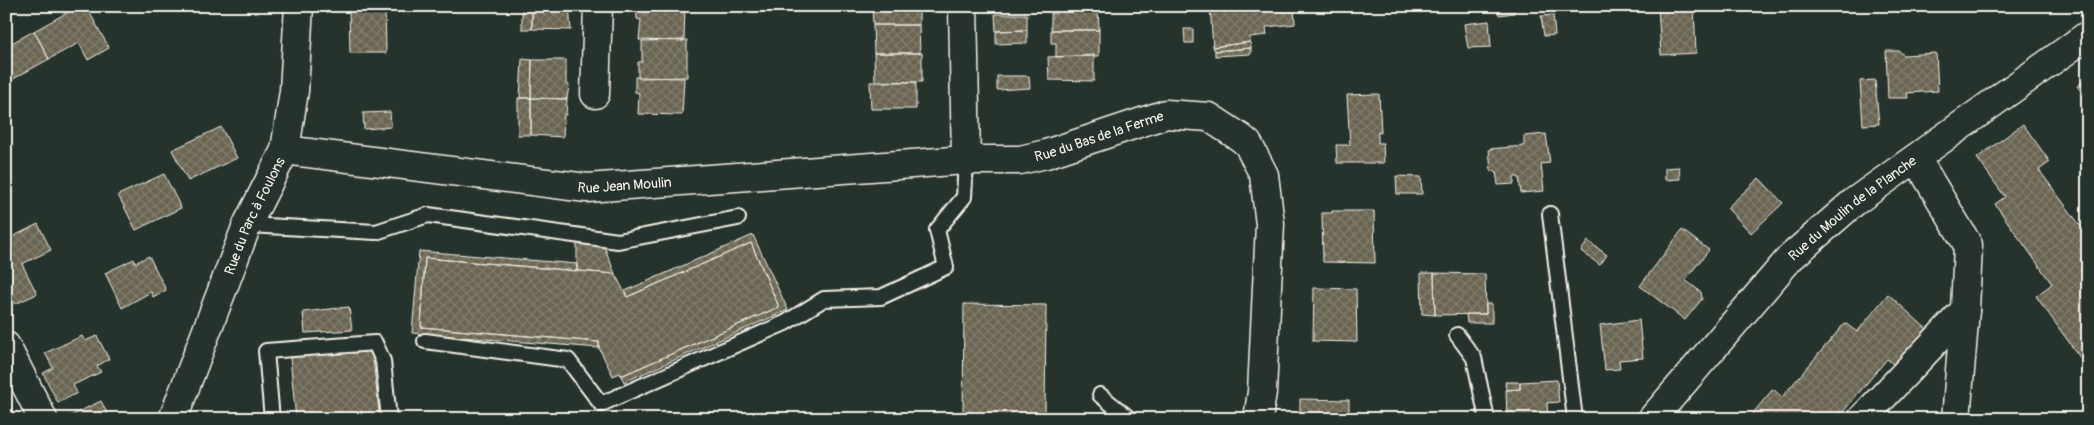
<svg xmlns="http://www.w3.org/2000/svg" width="2094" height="425" font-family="Pangolin,sans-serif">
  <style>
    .building { fill: url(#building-cross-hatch); stroke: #f4f1e8 }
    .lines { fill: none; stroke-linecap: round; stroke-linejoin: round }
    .lane-casing { stroke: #f4f1e8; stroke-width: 18 }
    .street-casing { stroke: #f4f1e8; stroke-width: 31 }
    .secondary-casing { stroke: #f4f1e8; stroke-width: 31 }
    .lane { stroke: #26332d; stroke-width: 14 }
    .street { stroke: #26332d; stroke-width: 28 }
    .secondary { stroke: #26332d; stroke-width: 28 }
    .labels { text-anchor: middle; stroke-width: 5; stroke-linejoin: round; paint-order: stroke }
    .street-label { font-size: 14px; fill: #f4f1e8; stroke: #26332d }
  </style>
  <defs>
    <pattern id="building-cross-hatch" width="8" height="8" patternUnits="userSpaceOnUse" patternTransform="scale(1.25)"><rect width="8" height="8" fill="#6a6552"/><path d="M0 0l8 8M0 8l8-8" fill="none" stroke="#807c6b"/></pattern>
  </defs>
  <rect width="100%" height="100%" fill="#26332d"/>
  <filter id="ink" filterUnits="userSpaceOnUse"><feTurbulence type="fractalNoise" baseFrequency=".02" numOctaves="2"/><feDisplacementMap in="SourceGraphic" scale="10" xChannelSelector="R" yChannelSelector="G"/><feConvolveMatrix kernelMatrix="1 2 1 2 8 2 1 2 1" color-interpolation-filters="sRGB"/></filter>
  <g filter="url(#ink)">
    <path class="building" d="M79,6H86L109,48L88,60L79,43L49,59L34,31Z
      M349,6H385L386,53H350Z
      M522,6H532V29H522Z
      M532,6H569L571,30L532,29Z
      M636,6H685L684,41L639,40L641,20L637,19Z
      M872,6H919V25H873Z
      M1055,6H1098L1099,30H1051V13H1056Z
      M1210,6H1294L1295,24L1266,27L1267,35L1250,37V42L1213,47Z
      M1498,6H1513L1514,13L1499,15Z
      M1658,6H1694L1696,53L1661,55Z
      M995,14H1027V30L996,31Z
      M1553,15L1555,35L1544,36L1541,16Z
      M1489,21L1491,47L1468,48L1464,24Z
      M873,25H919L920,53H874Z
      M1184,29H1193V43H1185Z
      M1027,30V43L996,44V31Z
      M1051,30H1099V56L1056,57V43H1051Z
      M34,31L49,59L6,83V46Z
      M687,40V77L638,78V62H642V41Z
      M1250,42L1251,48L1215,51L1213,47Z
      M1251,48V54L1215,56V51Z
      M1886,51H1899L1904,55L1936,53L1938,91L1907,93L1908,98H1888Z
      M874,53H922V82L875,81Z
      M1094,55V81L1049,80L1048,57Z
      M522,59L532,60L531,98H520Z
      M532,60H566V84L569,85L567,99L531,98Z
      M997,76H1029L1030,88L997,90Z
      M635,77L684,78L682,115L638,114L639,93L635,92Z
      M2088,78V100L2077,86Z
      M1875,80L1879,124L1863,125L1860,81Z
      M870,82H916V109H871Z
      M1379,94L1381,133L1378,132V143H1383L1384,163H1337L1336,145H1350L1347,95Z
      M518,98H531V135H518Z
      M531,98L567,99L566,115L564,114L563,137L531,135Z
      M390,112L391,127L364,129L363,113Z
      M2023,124L2050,162L2039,170L2088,236V354L2081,359L2036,296L2052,284L1995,204L2005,197L1977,158Z
      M221,127L237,158L188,181L172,150Z
      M1546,134L1550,163L1541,164L1544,191L1521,193L1519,177H1514V184L1498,185L1496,171H1491L1489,149L1524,146V136Z
      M1679,167L1680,179L1665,180V168Z
      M164,174L181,208L136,230L118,195Z
      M1396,176L1421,177L1422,194H1397Z
      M1759,178L1783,203L1751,233L1727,208Z
      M1332,211H1374L1375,263L1323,262L1322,213H1332Z
      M38,224L51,250L22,264L37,294L15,304L6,286V240Z
      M1682,230L1709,250L1685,280L1701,292L1702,299L1685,320L1640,286Z
      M753,235L788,310L624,382L621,376L779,307L751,243L627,297L625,291Z
      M1588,241L1607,255L1600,265L1581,251Z
      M577,242L603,243L615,274L577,271Z
      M751,243L779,307L621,376L620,373L613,376L599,348V342L421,327L425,258L615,274L627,297Z
      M419,251L577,264V271L425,258L421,327L599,342V348L412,333Z
      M149,256L166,290L153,297L151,292L122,308L105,273L134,259L135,263Z
      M1421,273H1434L1435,315L1422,314Z
      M1434,273L1485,274L1486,314L1435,315Z
      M1314,288L1356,289L1357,342L1313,341Z
      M1888,294L1929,331L1898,368L1887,359L1837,419H1748L1773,389L1782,397L1845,323L1857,332Z
      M964,304L1046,305L1045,419H963Z
      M1486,304H1492V323H1467L1466,314H1486Z
      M349,307L352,330L305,333L303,312Z
      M1639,320L1643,358L1619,360L1620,369L1605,370L1600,325Z
      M82,336L85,341L97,336L109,359L97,366L101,372L73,385L77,393L58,403L43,373L53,368L45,353Z
      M372,350L380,419H296L290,357Z
      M1557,380L1559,402L1547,403L1548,419H1507L1506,390L1520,389V382Z
      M1505,382H1520V389L1506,390Z
      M1300,399L1349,400V419H1300Z
      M101,401L110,419H69L68,417Z"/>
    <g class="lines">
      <defs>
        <path id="lane" d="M1550,214L1575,419
          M247,225L376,232L428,215L618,241L738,218
          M1457,335L1474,358L1487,419
          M425,341L568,360L601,404L785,323L824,299L881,297L946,267L937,230L964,197L966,160
          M1100,395L1130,419
          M272,419L266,351L375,343L383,361L389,419"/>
        <g id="street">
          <path d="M963,6L966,160"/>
          <path d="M595,94L598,6"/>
          <path id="s1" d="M285,150L587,188L966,160H1020L1046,154L1166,114L1209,117L1241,138L1248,144L1264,175L1270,224L1262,392L1258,419"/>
          <path d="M1916,158L1968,245L1965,310L1956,419"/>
          <path d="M6,346L43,419"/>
          <path id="s2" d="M173,419L247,225L285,150L294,91L299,6"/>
          <path d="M1862,419L1965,310"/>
        </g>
        <g id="secondary">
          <path id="s3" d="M1652,419L1790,258L1854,202L2088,35"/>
        </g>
      </defs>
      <use href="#lane" class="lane-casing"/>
      <use href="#street" class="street-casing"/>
      <use href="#secondary" class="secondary-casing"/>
      <use href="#lane" class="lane"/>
      <use href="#street" class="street"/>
      <use href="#secondary" class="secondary"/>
    </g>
  </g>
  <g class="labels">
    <g class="street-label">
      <text dy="5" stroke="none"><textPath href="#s1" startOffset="821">Rue du Bas de la Ferme</textPath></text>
      <text dy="5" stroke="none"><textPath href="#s1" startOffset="342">Rue Jean Moulin</textPath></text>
      <text dy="5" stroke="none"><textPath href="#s3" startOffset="292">Rue du Moulin de la Planche</textPath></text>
      <text dy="5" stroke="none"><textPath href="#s2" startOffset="219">Rue du Parc à Foulons</textPath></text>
    </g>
  </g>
  <rect width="2094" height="425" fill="none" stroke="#26332d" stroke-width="25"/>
  <rect x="12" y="12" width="2069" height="400" fill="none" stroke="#f4f1e8" stroke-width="2" filter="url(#ink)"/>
</svg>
